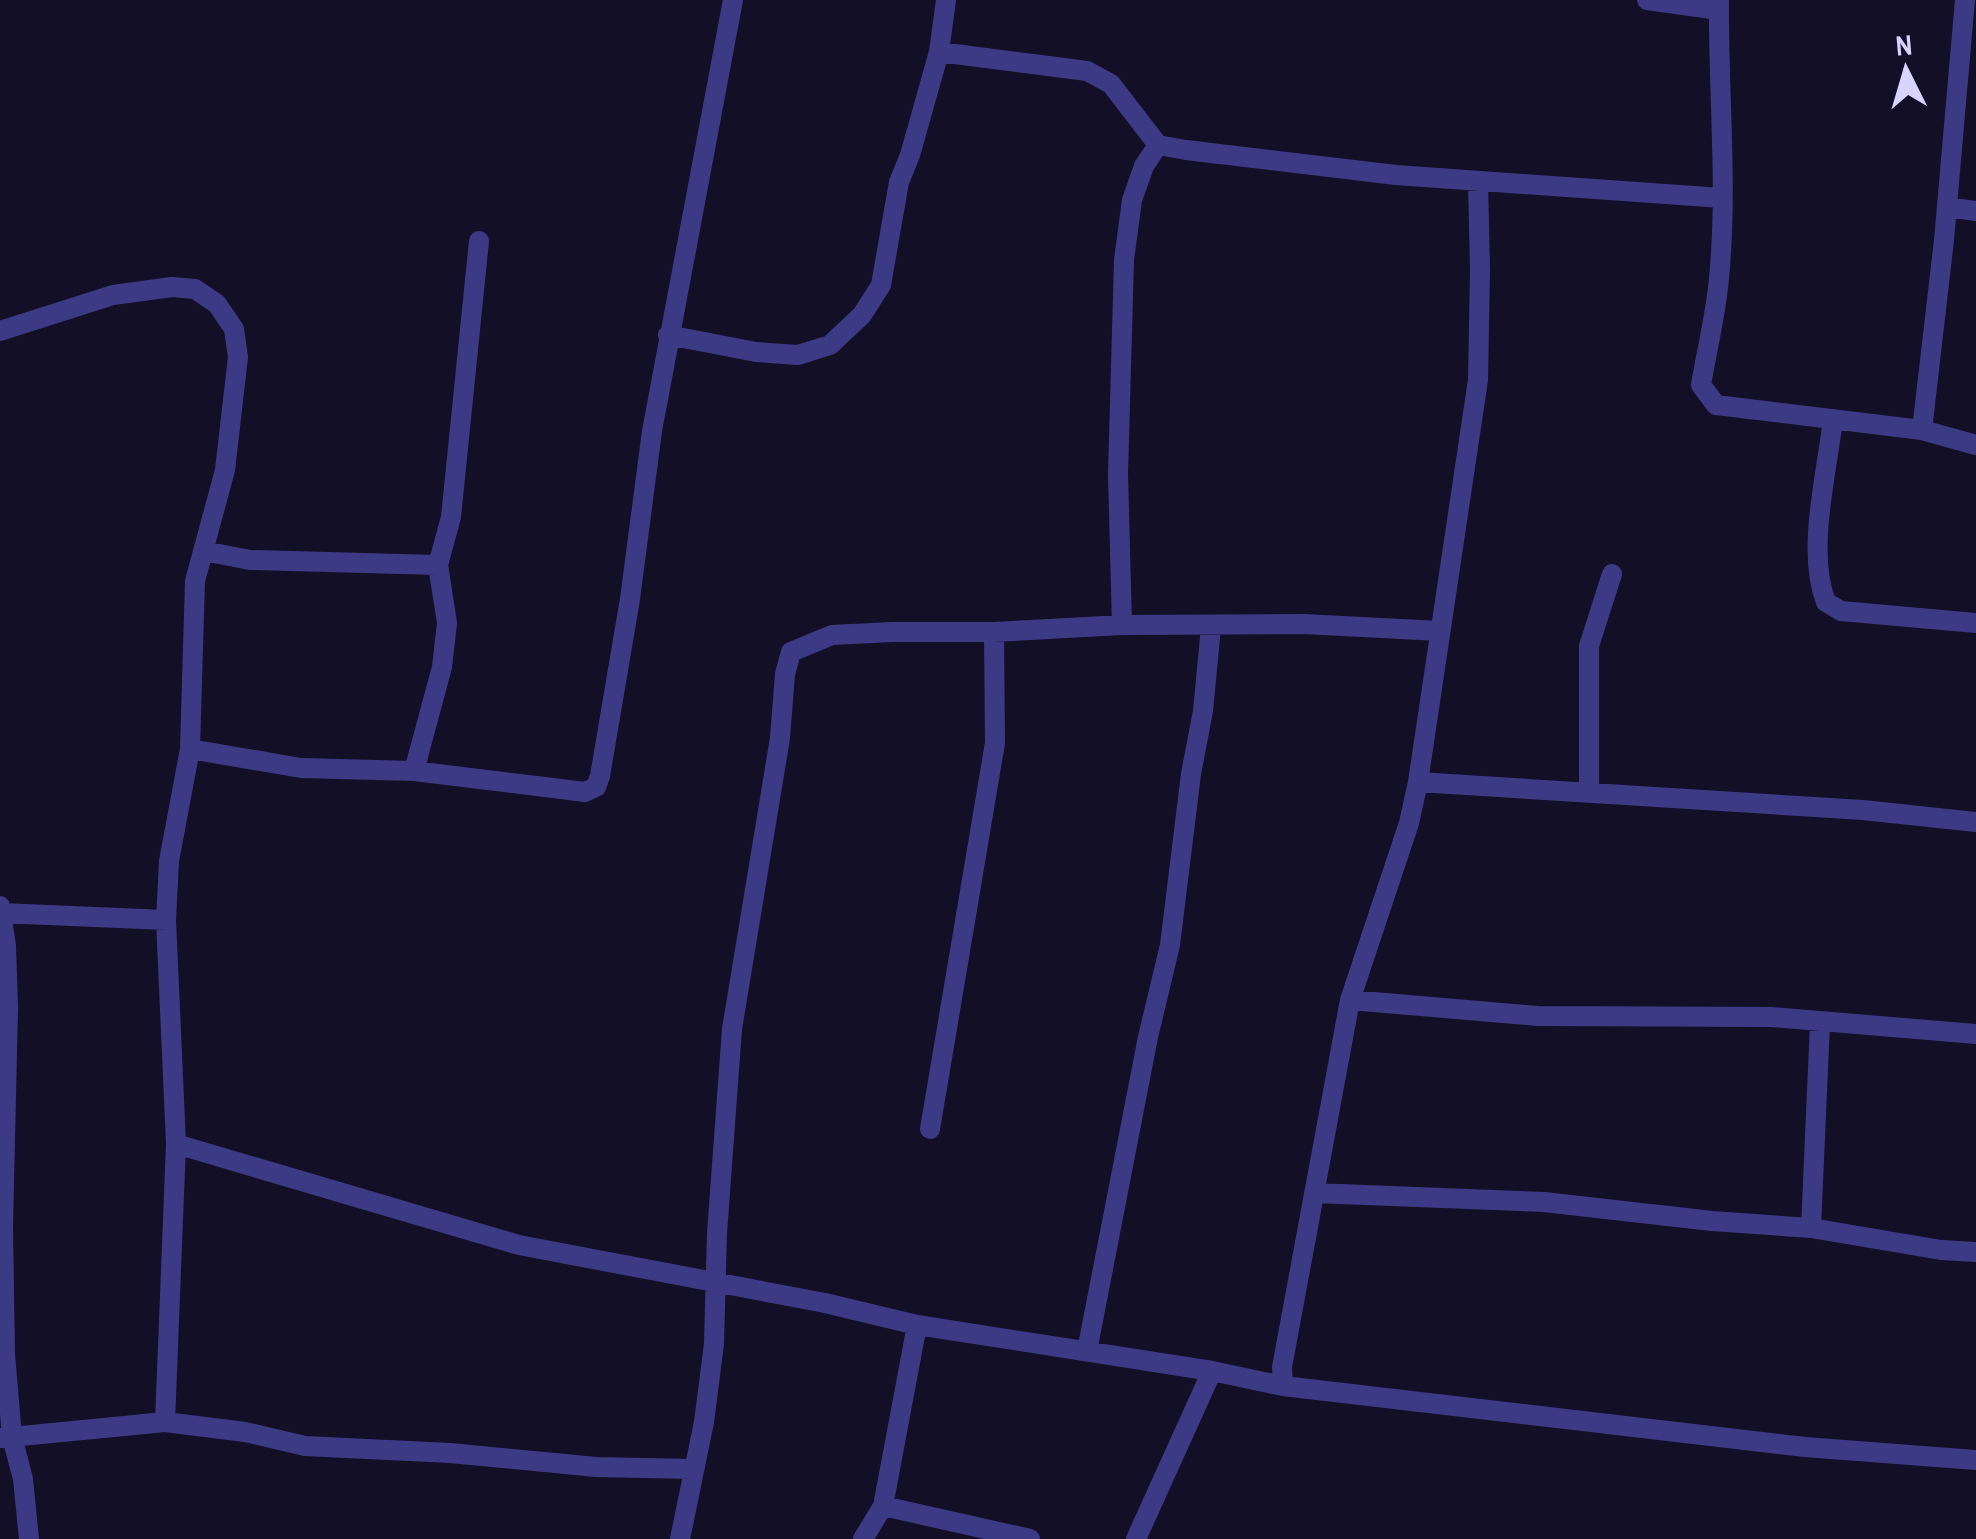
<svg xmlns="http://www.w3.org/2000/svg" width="1976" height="1539" font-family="'Archivo Narrow',sans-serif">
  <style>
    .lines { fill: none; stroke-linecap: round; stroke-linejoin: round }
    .minor { stroke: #3d3a85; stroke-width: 20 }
  </style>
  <rect width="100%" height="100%" fill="#130f26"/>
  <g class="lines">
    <path class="minor" d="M1647,0L1719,10
      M1719,0C1718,93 1728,185 1719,278C1716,314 1707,349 1701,385L1716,405L1922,430L1976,445
      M939,52L1087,71L1111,84L1158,145L1186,150L1396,175L1722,198
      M1947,207L1976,211
      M479,241L451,517L438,565L447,623L442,667L414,771L585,792L596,787L600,776L630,599L652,431L733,0
      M0,331L113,295L172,287L195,289L217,304L234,329L238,357L225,470L195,581L190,749L169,861L166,920L176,1144L165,1422
      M668,335L756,352L798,355L830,345L862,315L881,285L899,182L910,155L939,52L946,0
      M1833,419C1827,473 1806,551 1826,602L1841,611L1976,623
      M1922,430L1944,240L1965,0
      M204,551L250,560L438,565
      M1122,625L1118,474L1124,260L1132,200L1144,166L1158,145
      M190,749L301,768L414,771
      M1418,782L1863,810L1976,822
      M1589,793V646L1612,574
      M0,906L6,946L8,1008L3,1227L5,1354L12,1437L23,1479L29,1539
      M1,913L166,920
      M1350,1000L1538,1016L1771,1017L1976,1034
      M930,1129L995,743L994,632
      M176,1144L519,1245L825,1303L917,1325L1212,1371L1283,1386L1282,1367L1350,1000L1409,823L1418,782L1478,380L1480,270L1478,181
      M1314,1193L1544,1202L1712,1221L1811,1228L1941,1250L1976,1252
      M1811,1228L1820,1023
      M1087,1351L1148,1037L1170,945L1191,774L1203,711L1211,627
      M1283,1386L1805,1447L1976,1460
      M0,1438L165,1422L245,1432L305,1446L450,1453L596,1467L693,1469
      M883,1506L1030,1539
      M680,1539L704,1422L714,1344L717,1233L732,1029L780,738L785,674L791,652L832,635L892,632H994L1122,625L1303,624L1440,631
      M863,1539L883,1506L917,1325
      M1136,1539L1212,1371"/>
  </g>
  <g transform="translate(1906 70) rotate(355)" stroke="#130f26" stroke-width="8" paint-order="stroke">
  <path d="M0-8L18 38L0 25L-18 38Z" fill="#d9d4ff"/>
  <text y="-15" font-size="28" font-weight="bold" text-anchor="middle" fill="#d9d4ff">N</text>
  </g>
</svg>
